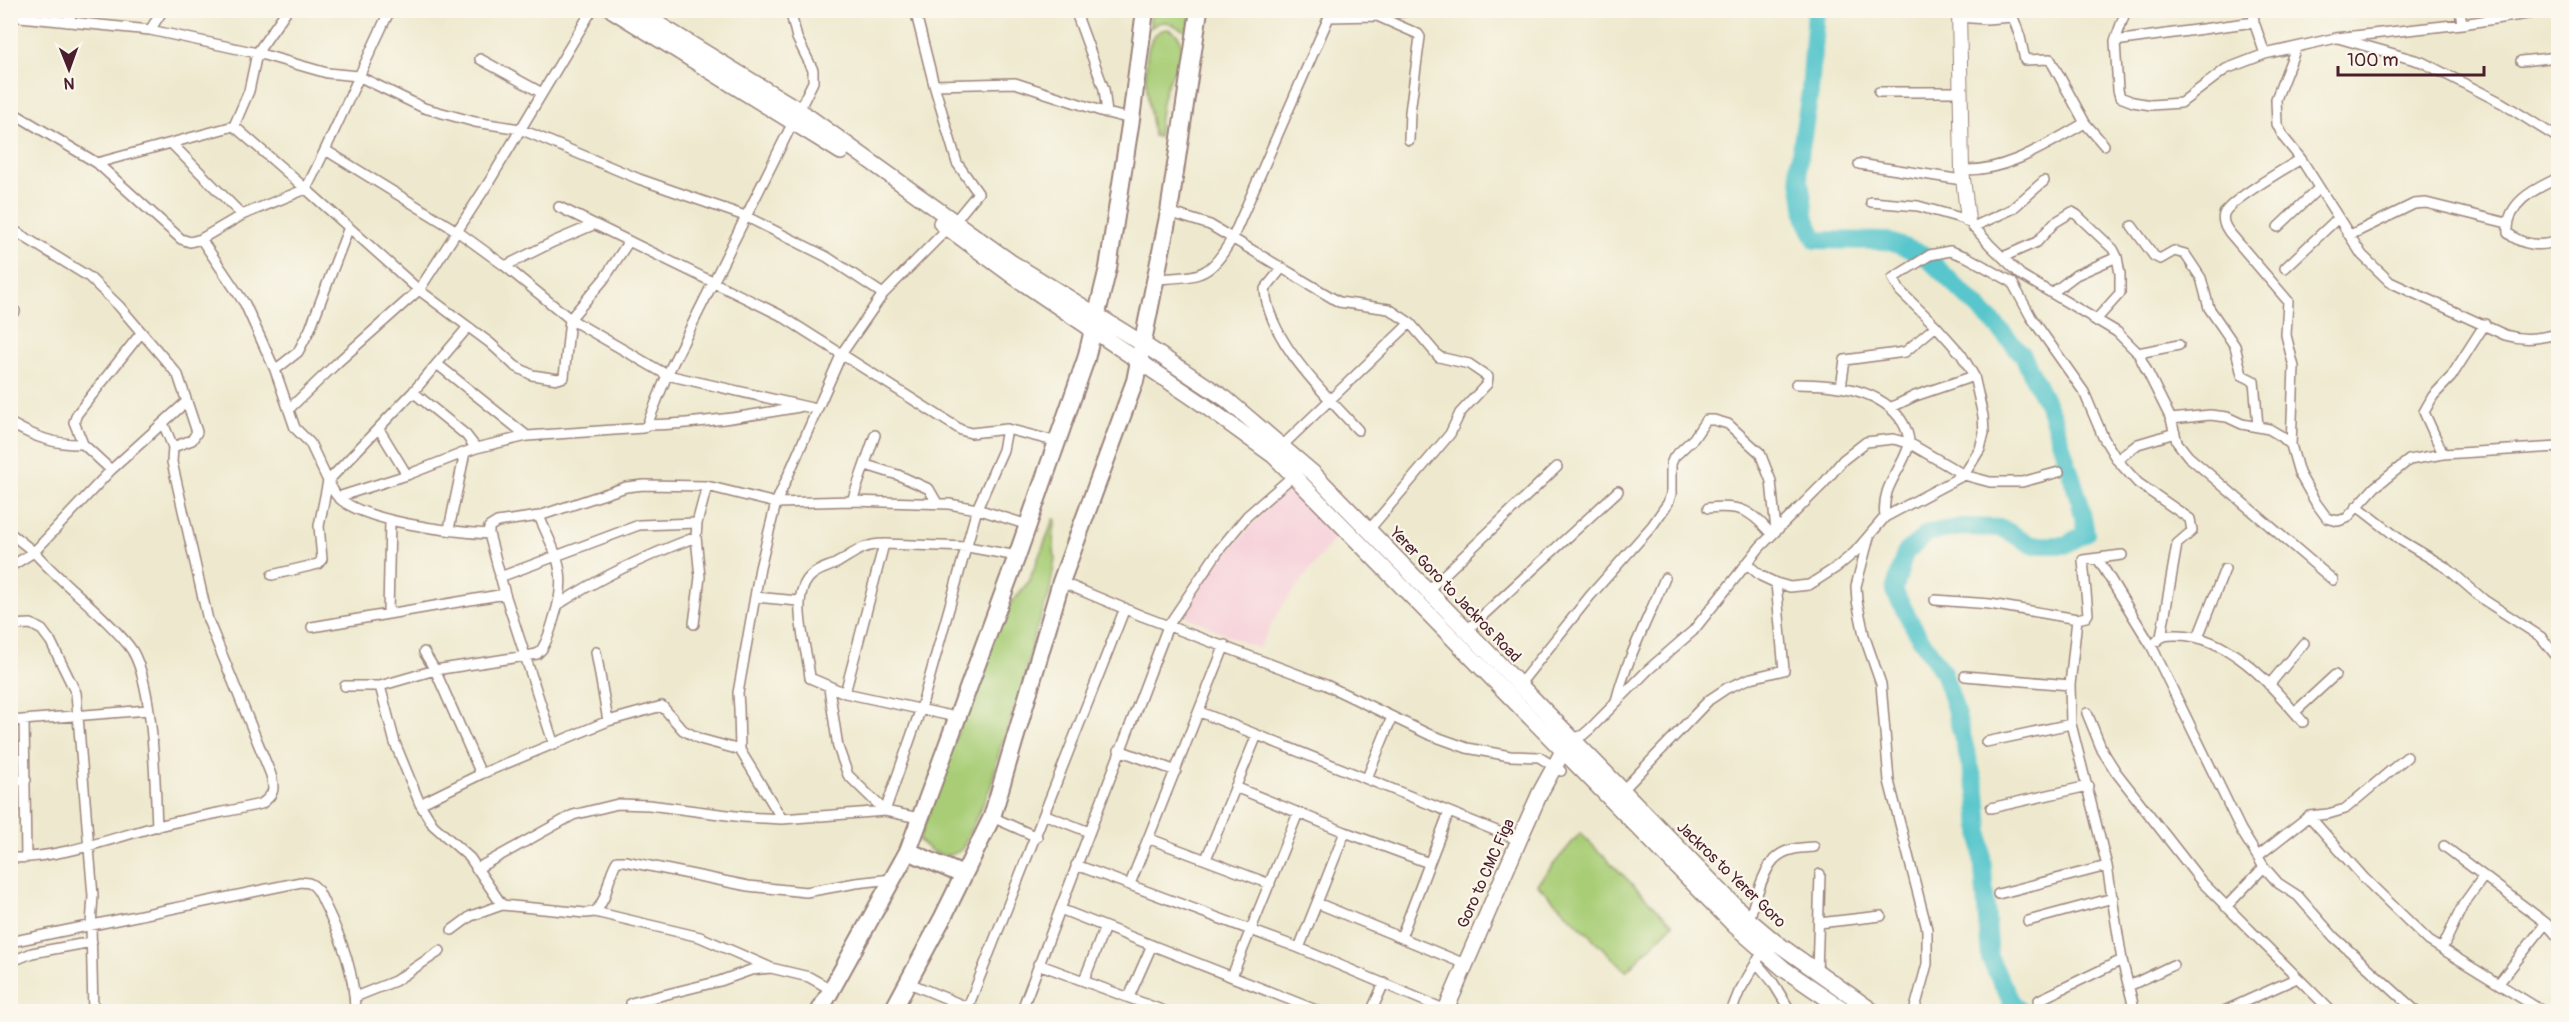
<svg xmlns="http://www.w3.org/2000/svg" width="2569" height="1022" font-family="Pangolin,sans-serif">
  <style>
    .built { fill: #f6cfd9 }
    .green { fill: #a8cd76; stroke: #797650; stroke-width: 1.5 }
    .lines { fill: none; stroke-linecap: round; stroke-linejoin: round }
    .river { stroke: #58c6cc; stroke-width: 18 }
    .street-casing { stroke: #9c847c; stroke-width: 12 }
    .secondary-casing { stroke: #9c847c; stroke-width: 16 }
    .primary-casing { stroke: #9c847c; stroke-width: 18 }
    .highway-casing { stroke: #9c847c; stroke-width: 20 }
    .street { stroke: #fff; stroke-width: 9 }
    .secondary { stroke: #fff; stroke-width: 14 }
    .primary { stroke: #fff; stroke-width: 15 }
    .highway { stroke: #fff; stroke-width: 16 }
    .labels { text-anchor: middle; stroke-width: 4.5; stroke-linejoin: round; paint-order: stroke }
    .street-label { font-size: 16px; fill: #4a1f2b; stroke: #fbf7ec }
  </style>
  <rect width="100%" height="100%" fill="#fbf7ec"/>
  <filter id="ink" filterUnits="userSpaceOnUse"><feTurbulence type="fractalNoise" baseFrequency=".0167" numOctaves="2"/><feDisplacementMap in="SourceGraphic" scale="12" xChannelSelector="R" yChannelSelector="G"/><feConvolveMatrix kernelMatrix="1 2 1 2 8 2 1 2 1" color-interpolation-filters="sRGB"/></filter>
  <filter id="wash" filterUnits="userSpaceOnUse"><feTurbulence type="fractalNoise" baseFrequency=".008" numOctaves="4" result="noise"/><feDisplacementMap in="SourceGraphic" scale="24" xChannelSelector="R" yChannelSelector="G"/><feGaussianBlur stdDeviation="1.35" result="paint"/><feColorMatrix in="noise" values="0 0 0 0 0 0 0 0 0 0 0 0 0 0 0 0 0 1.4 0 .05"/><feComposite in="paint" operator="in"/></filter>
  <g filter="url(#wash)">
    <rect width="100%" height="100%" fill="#eee9ce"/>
    <path class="built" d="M1289,483L1341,529L1283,605L1258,649L1185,616L1210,573Z"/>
    <path class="green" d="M1150,11H1192L1188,31C1173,29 1169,14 1150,28Z
      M1168,29C1197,39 1171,74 1165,90C1160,105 1160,122 1158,137L1154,136C1150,114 1132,30 1168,29Z
      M1054,519L1056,520L1053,536L1055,559L1049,595L1033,638L1024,681L1000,749L991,786L962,849C948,861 930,853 919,840L997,621L1029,581Z
      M1580,833L1673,924L1626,971L1537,884Z"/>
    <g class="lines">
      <path class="river" d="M1816,10L1810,92L1798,167L1806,220L1816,240L1887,241L1923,254L1994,323L2022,354L2052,415L2080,503L2086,533L2065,545H2032L2002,528L1962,527L1928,533L1905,553L1894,591L1917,633L1943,672L1954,705L1977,792L1990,959L2011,1001L2021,1012"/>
    </g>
  </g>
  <g filter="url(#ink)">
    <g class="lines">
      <defs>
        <path id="street" d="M390,10C361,70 336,130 306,189L419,290L490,343L515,366L532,375L558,379L564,377L570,319L604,279L629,241
          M790,10L797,38L813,70V82L667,375L816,409
          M915,10L934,85L1015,83L1107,113
          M1075,10L1104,89L1107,113L1131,119
          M2253,10L2254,22L2265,54
          M2460,10L2462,24
          M10,16L150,30L257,53L327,73L358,76L424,108L475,122L520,129L639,179L745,216L827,257L883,294
          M1377,16L1418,34L1420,37L1410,112L1409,140
          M1329,17L1377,16L1413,10
          M1958,17L1986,19L2013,17L2012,10
          M2013,17L2020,37L2025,60L2050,59L2085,123L2104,145
          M67,22L74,10
          M2254,22L2115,41L2118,90L2120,97L2133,102L2151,105L2181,103L2226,69L2265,54L2336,38L2462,24L2554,10
          M150,30L163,10
          M2338,38L2422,62L2502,103L2558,138
          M2115,41L2126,10
          M2296,48L2276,99L2277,124L2284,138L2301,159L2362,255L2390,282L2505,335C2525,341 2539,338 2558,334
          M480,59L542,93
          M2521,61L2558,57
          M1879,92H1960
          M10,111L97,163
          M234,126L306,189L242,215L201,239L190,242L181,239L97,163Z
          M234,126L249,91L257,53L287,10
          M171,143L242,215
          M327,151L457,231L505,266L570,319L667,375L647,425L643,428L527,436L476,448L407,475L338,497
          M1859,164L1962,180
          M1962,170C2007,172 2047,144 2085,123
          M2558,178C2535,189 2506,202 2508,233C2521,245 2542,248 2558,240
          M1871,202L1918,206L1968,220L1990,245L2021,275L2117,332L2138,353L2171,419L2177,442L2188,456L2333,580
          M559,207L780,315L961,430L971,433L1007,429L1058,442
          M1169,212L1210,225L1339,302L1389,309L1410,323L1439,357L1469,364L1488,377L1487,384L1460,413L1450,434L1368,531
          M2132,226L2154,256L2160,259L2174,251L2185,254L2201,278L2209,308L2235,346L2242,375L2254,381L2258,426
          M1973,227L2012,209L2044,181
          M2278,227L2319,188
          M10,228L89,277L119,306L178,375L197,432L192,440L173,447L172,462L208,620L271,775C275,789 274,795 261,804C226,812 189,818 154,827C107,840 59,858 10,858
          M2350,235L2414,204L2426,203L2507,223
          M201,239L245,304L275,370L295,428L310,443L328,481L319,526L322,559L318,564L272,575
          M2003,257L2037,242L2054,223L2072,212L2077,215L2113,249L2117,257L2120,274V293L2095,321
          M505,266L553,242L593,225
          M1282,268L1265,289C1268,340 1325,394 1358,430
          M2285,268L2338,218
          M1157,279C1202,276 1209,278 1233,237L1332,10
          M2052,293L2076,275L2117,257
          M10,309L15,311
          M468,327L413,392L328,481C331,486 334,493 338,497C363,522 453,532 489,534
          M2138,353L2179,345
          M437,364L527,436
          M275,370L298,352L310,329L349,227
          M1796,384C1833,384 1882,388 1903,423C1906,428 1910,439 1909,445C1901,473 1881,485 1885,517
          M1841,387L1845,360L1905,352L1936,326
          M413,392L466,435L476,448
          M1892,407L1915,396L1974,376
          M289,409L338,362L419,290L489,182L592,10
          M2171,419L2210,415L2227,417L2242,424L2269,429L2281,436L2291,445L2299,473L2316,503L2327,518L2338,521L2347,518L2375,487L2409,460L2443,454L2558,447
          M10,423C34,437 56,445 83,444
          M163,423L173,447
          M647,425C699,424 748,416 799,407
          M379,429L407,475
          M2291,445L2294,367L2286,335L2288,301L2229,232C2225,226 2222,221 2224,214C2229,201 2286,168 2301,159
          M1282,446L1410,323
          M2443,454L2424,412L2433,396L2451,377L2485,324
          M2117,460L2138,444L2175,433
          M866,465L898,475L929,489L937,503
          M111,470L83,444L74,422L77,414L141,333
          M852,501L875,435
          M2357,506L2402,541L2447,568L2484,600L2541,637L2558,658
          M1708,508C1741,505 1751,510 1772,535
          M539,516L626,487L644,485L707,486
          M449,529L465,452
          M10,533L34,552L10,567
          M1869,537L1856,586L1857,601L1864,635L1881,684L1889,781L1927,929V964L1914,1012
          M884,544L968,547L1017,556
          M2098,559L2152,647L2241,830L2264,867L2278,883L2298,896L2334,937L2417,1012
          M1746,563L1761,576L1776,583L1790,587L1809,585L1837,567L1855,552L1885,517L1964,475L1980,449L1984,433L1983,416L1974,376L1961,354L1936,326L1900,291L1893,278L1930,255L1950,251L1967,257L2012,282L2031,317L2084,392L2103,437L2117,460L2138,483L2190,519L2192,531L2177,544L2161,637
          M500,577L639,525L697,523
          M1061,582L1142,616L1326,685L1428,734L1467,748L1510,756L1539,757L1561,771
          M1427,591L1557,467
          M755,597L798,601
          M1935,600L1990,604L2077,619L2086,617L2088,614L2083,560L2122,555
          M559,604C602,576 648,555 696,537L697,523L707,486L776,503L852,501L949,504L977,509L1028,525
          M388,614L390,521
          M2077,619L2070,685L2071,724L2107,866L2122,960L2135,1012
          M694,624L700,577L696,537
          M10,625L31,624L42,630L51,642L76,693L93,896L91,925L93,1012
          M312,627L505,594
          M1467,630L1618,491
          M2198,637L2225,569
          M2157,641C2163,634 2170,635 2178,635C2231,636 2272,686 2303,722
          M424,652L435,670L481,774L608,721L662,706L683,730L700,739L740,750
          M596,652L608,721
          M1965,676L2070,685
          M1519,685L1590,596L1652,526L1668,503L1671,494V464L1674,457L1694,438L1706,420H1714L1728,424L1760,453L1771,481L1776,531
          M2269,685L2304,643
          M345,686H380
          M829,688L838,747L848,775L885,811L921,708L977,509L1003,450L1007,429
          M845,693L884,544C864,544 854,553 837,563C829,567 819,569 812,575C787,595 808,650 810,678L845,693L956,717
          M1616,701C1627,658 1648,619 1665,578
          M1200,712L1519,840
          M2295,712L2335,675
          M2087,713L2102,750L2116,772L2201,881L2332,1012
          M24,720L26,858
          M10,721L148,710
          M1573,739L1583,735L1590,729L1649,669L1693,631L1760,547L1824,483L1843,460L1866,442L1893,439L1909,443L1964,475L1990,482H2022L2059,472
          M1986,742L2071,724
          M1119,750L1176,771
          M481,774L420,804L395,743L380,686L435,670L526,656L537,654L542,649C548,639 551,629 554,618C569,572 557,558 539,516L497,522L489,527V534L505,594L554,745
          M1367,778L1392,717
          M10,781L26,780
          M1235,787L1345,832L1429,863
          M1623,790L1709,700L1727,688L1751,678L1784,670L1776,583
          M420,804L433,825L470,858L502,905L585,913L595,912C610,896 606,878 617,861H625L748,886L806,892L856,883L892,879
          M1991,808L2088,786
          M1046,815L1089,832
          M2309,816L2364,878L2429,941L2544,1012
          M992,817L1037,837
          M782,819L740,750L739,709L738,693L760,568L776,503L842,353L883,294L955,221L978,193L957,163L934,85
          M157,827C155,785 154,677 129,646C101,611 63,585 34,552L111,470L186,402
          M1150,839L1270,884
          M2444,846L2546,923L2558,937
          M2258,856L2309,816L2328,814L2345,809L2407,757
          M1206,859L1257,735
          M1076,865L1299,948L1446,1010
          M476,869L573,815L618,804L649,805L743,817L782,819L885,811L919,818
          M1130,884L1225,645
          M1998,894L2107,866
          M1317,903L1465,964
          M2226,907L2264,867
          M1060,909L1321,1012
          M595,912L700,937L769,967
          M1749,920C1754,904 1764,865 1778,856C1788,848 1802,848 1814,847
          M2028,921L2113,898
          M1819,923L1881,916
          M452,930L471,916L502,905
          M1401,937L1449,812
          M10,942L301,882C305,883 308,882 311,884C319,888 322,900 326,907C342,940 355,974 355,1012
          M1299,948L1345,832
          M2442,949L2463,905L2484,876
          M10,962L32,953L92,942
          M1756,962L1772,981L1791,1012
          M1038,964L1167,1012
          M1817,973L1820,874
          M1232,976L1298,813
          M1084,980L1105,927
          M909,983L979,1012
          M2499,983L2546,923
          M2129,986L2173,965
          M355,997L395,981L440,951
          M1129,997L1152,945
          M2039,1000L2122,960
          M631,1003L720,981L751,970L771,968L809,977L832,990
          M966,1012L1125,608
          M1021,1012L1168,626L1219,550L1247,516L1294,475
          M1371,1012L1384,983
          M1731,1012L1739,992L1763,951
          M2222,1012L2297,978"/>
        <path id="secondary" d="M1959,10L1962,170L1968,220"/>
        <path id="primary" d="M612,10L841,152
          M635,10L799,110L1012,263L1143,344L1226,399L1314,474L1749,920L1774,941L1874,1012
          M941,223L1013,276L1201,403L1274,456L1734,925L1784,969L1847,1012
          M1445,1012L1519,840L1540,793L1563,751"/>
        <path id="highway" d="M908,851L963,875
          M819,1012L908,851L1017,556L1086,359L1108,268L1131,119L1145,10
          M892,1012L943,917L992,817L1061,582L1135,381L1169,212L1199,10"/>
      </defs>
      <use href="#street" class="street-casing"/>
      <use href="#secondary" class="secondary-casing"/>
      <use href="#primary" class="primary-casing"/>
      <use href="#highway" class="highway-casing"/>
      <use href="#street" class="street"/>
      <use href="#secondary" class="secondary"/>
      <use href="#primary" class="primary"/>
      <use href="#highway" class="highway"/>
    </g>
  </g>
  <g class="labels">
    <g class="street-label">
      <text transform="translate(1456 594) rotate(46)" y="6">Yerer Goro to Jackros Road</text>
      <text transform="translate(1485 873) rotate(-66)" y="6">Goro to CMC Figa</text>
      <text transform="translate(1732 874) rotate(44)" y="6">Jackros to Yerer Goro</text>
    </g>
  </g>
  <rect width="2569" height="1022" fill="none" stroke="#fbf7ec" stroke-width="36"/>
  <g transform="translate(69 69) rotate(179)" stroke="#fbf7ec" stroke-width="4.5" paint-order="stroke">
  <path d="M0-4.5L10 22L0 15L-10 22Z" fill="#4a1f2b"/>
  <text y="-9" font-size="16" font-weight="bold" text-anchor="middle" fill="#4a1f2b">N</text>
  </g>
  <path d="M2338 66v9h146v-9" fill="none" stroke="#4a1f2b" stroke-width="3"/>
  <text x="2347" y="66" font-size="18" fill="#4a1f2b" stroke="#fbf7ec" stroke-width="4.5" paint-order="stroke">100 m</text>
</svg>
